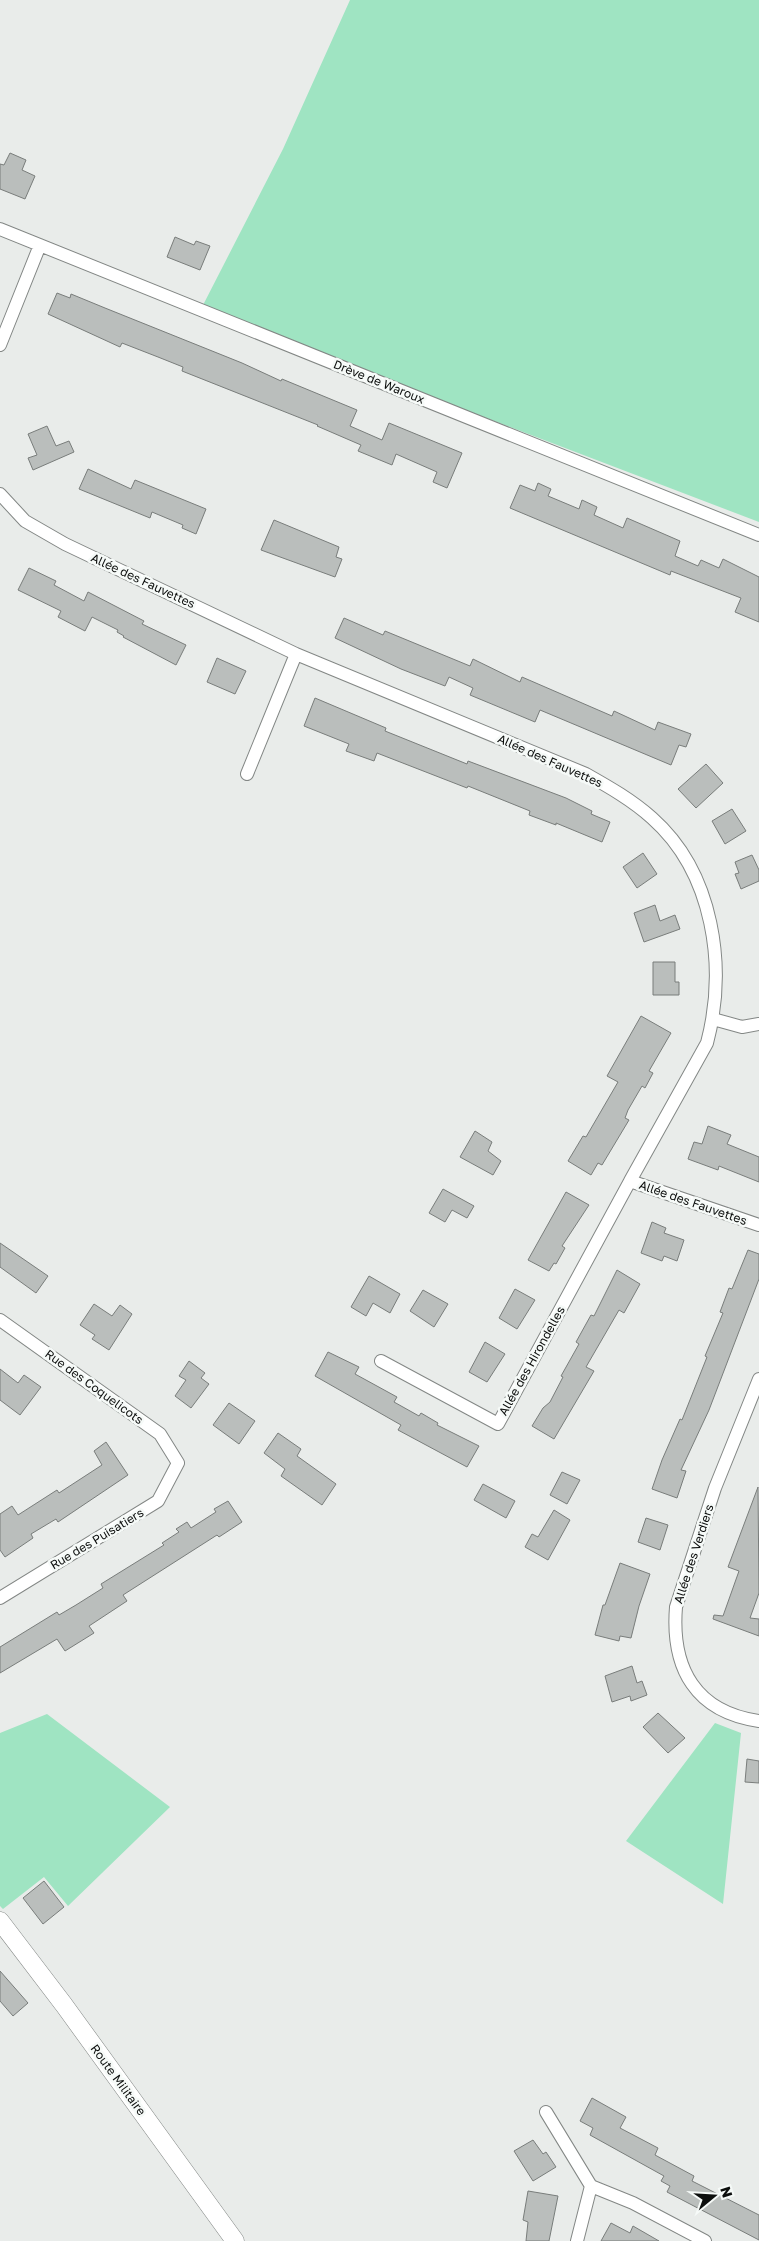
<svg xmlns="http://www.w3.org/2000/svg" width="759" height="2241" font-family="'Golos Text',sans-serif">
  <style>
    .green { fill: #9fe4c2 }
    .building { fill: #babebc; stroke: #797d7b }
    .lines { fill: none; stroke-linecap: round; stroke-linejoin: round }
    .street-casing { stroke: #838785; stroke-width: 14 }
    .secondary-casing { stroke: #838785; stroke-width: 19 }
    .street { stroke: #fff; stroke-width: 12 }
    .secondary { stroke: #fff; stroke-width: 18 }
    .labels { text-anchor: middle; stroke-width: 5; stroke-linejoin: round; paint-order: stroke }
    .street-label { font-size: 12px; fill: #0c0e0d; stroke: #f6faf8 }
  </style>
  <rect width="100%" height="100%" fill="#e9ecea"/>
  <path class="green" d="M350,0H759V522L201,309L283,149Z
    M47,1714L170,1807L68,1906L44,1877L3,1909L0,1906V1733Z
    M715,1723L741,1733L723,1904L626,1841Z"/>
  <path class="building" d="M10,153L26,160L22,170L35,176L25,199L0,189V164L4,165Z
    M175,237L194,245L196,241L210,246L200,270L167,257Z
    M57,293L70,298L71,294L105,308L242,363L281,381L282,379L357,410L350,426L382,440L389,423L462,453L447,488L433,482L437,472L396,454L392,465L358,451L361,445L317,426L318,425L182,371L183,367L158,357L122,343L120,347L48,314Z
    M47,426L56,446L69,441L74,452L33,470L28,458L37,455L28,434Z
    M88,469L131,489L135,480L206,509L196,534L182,528L183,525L152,512L150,518L79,489Z
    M538,483L551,489L548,496L579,509L582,500L597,507L594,515L623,528L627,518L680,541L675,556L698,566L701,560L719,568L723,559L759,577V622L735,612L741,598L671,571L670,575L510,508L520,485L535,491Z
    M274,520L339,547L336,557L342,559L335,577L261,550Z
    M29,568L56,581L54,585L84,601L88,592L144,621L142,624L186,645L176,665L123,637L124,636L117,632L118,630L92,617L85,631L58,617L61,611L18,590Z
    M344,618L383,635L385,631L470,666L473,659L520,682L522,677L612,716L614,711L655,730L658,722L691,734L686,747L679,745L671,765L540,710L535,722L470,695L473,688L449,677L445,686L401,669L335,638Z
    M217,658L246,671L235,694L207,682Z
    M315,698L386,728L385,731L467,764L468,761L566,798L592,811L591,814L610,822L602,842L556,823V825L529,815L530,811L468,786L467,788L377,753L374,761L346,751L349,744L304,726Z
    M706,764L723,783L696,808L678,789Z
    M732,809L746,831L725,844L712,821Z
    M643,853L657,874L637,888L623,867Z
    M752,855L759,870V881L741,889L735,874L739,873L735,862Z
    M655,905L660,921L675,915L680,929L644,942L634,913Z
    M653,962H675V982H679V995H653Z
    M641,1016L671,1033L649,1071L653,1073L645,1088L642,1086L628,1110L625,1118L629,1120L602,1165L598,1163L591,1175L568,1161L583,1136L586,1137L618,1082L607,1076Z
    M708,1126L731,1135L727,1144L759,1157V1182L719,1166L718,1170L688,1159L694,1142L702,1144Z
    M475,1131L492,1142L488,1151L501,1161L493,1175L460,1157Z
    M443,1189L474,1206L467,1218L452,1210L445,1222L429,1213Z
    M566,1192L589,1205L562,1246L565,1248L556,1264L554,1263L549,1271L528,1260Z
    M652,1222L666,1228L664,1233L684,1240L677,1261L664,1256L662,1261L641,1253Z
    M0,1243L48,1276L36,1293L0,1267Z
    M748,1250L759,1254V1279L709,1410L681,1470L686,1471L677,1498L652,1489L662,1460L680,1419L682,1420L707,1357L705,1356L723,1313L720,1312L729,1288L732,1289Z
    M617,1270L640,1284L624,1313L619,1310L586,1367L594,1371L554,1439L532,1426L543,1408L550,1402L563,1377L561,1376L579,1344L576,1342L591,1315L594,1316Z
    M369,1276L400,1294L390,1313L373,1303L366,1316L351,1307Z
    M515,1289L535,1300L517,1329L499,1318Z
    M423,1290L448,1304L434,1327L410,1311Z
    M94,1304L112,1316L120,1305L132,1314L109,1350L92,1339L95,1335L80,1325Z
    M485,1342L505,1354L487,1382L469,1372Z
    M328,1352L359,1367L355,1374L397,1397L394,1402L419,1416L421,1413L438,1423L437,1425L479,1446L467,1467L398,1430L401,1425L315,1376Z
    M189,1361L205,1373L201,1378L209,1384L191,1408L175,1396L186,1380L179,1376Z
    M0,1369L18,1383L24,1375L41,1387L20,1415L0,1400Z
    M229,1403L255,1421L239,1444L213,1425Z
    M278,1433L301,1449L297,1456L336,1484L322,1505L281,1476L285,1469L264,1453Z
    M106,1442L128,1475L58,1522L56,1519L31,1534L33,1538L5,1557L0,1550V1514L12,1506L18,1515L57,1490L59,1493L102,1465L94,1451Z
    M562,1472L580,1480L567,1504L550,1495Z
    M483,1484L515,1501L506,1518L474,1500Z
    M758,1487L759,1593L750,1618L759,1619V1636L713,1619L714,1615L723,1616L739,1571L728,1567Z
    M228,1501L242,1522L219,1537L217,1535L123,1595L127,1601L89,1626L94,1633L65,1651L57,1639L0,1673V1647L57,1612L59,1615L76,1605L103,1588L101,1584L164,1545L162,1543L179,1532L176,1529L187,1522L191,1528L216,1512L214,1509Z
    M554,1510L570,1520L548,1560L525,1547L532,1534L538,1537Z
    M646,1518L668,1525L660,1550L638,1542Z
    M620,1563L650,1574L639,1606L631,1638L620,1636L619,1641L595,1635L603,1605H605Z
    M632,1666L637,1683L642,1681L647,1695L631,1701L630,1696L612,1702L605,1676Z
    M658,1713L685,1738L668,1753L643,1727Z
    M747,1759L759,1761V1783L745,1782Z
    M44,1881L64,1907L43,1924L23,1898Z
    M0,1971L28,2003L13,2016L0,2001Z
    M592,2098L626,2117L620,2128L658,2148L655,2155L694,2176L692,2181L759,2215V2240L667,2192L670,2186L661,2181L664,2176L590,2135L593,2128L580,2121Z
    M533,2140L543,2154L546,2152L556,2167L533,2181L514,2151Z
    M528,2191L558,2196L549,2241H526L528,2222L523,2220Z
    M611,2223L630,2233L633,2226L659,2241H601Z"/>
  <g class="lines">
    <defs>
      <path id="street" d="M0,229L759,535
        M0,345L40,245
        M0,494L25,521L65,544L296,654L586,774C609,787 632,800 652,818C714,873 727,967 707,1043L630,1181L759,1225
        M247,774L296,654
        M713,1019L742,1027L759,1024
        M0,1320L160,1434L178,1463L158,1501L0,1598
        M381,1361L498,1424L630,1181
        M759,1379L715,1488L676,1607C671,1669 696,1712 759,1721
        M546,2112L591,2186L633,2203L705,2241
        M577,2241L591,2186"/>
      <path id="secondary" d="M0,1921L64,2005L235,2241"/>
    </defs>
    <use href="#street" class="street-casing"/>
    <use href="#secondary" class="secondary-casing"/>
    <use href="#street" class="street"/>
    <use href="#secondary" class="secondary"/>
  </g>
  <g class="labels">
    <g class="street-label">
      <text transform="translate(379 382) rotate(22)" y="4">Drève de Waroux</text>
      <text transform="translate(143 581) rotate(25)" y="4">Allée des Fauvettes</text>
      <text transform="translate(550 761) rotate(24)" y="4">Allée des Fauvettes</text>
      <text transform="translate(693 1203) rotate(19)" y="4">Allée des Fauvettes</text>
      <text transform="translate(532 1361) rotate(-61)" y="4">Allée des Hirondelles</text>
      <text transform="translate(94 1387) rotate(36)" y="4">Rue des Coquelicots</text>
      <text transform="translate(97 1539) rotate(-31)" y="4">Rue des Puisatiers</text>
      <text transform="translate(694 1554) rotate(-72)" y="4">Allée des Verdiers</text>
      <text transform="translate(118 2080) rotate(54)" y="4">Route Militaire</text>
    </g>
  </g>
  <g transform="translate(714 2196) rotate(72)" stroke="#f6faf8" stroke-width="4" paint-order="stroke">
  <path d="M0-4L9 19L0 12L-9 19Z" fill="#0c0e0d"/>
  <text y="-8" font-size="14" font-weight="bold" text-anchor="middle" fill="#0c0e0d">N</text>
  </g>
</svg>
